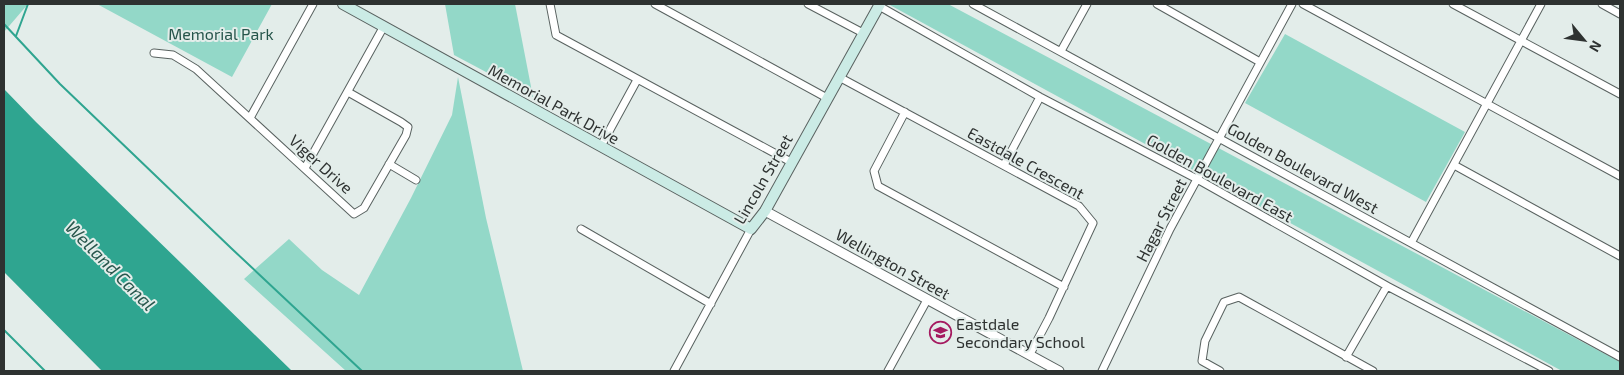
<svg xmlns="http://www.w3.org/2000/svg" width="1624" height="375" font-family="'Exo 2',sans-serif">
  <style>
    .green { fill: #93d8c8 }
    .water { fill: #2fa590 }
    .lines { fill: none; stroke-linecap: round; stroke-linejoin: round }
    .stream { stroke: #2fa590; stroke-width: 2 }
    .minor-casing { stroke: #596260; stroke-width: 9 }
    .tertiary-casing { stroke: #596260; stroke-width: 11 }
    .secondary-casing { stroke: #596260; stroke-width: 12 }
    .minor { stroke: #fff; stroke-width: 7 }
    .tertiary { stroke: #fff; stroke-width: 9 }
    .secondary { stroke: #cbebe5; stroke-width: 10 }
    .labels { text-anchor: middle; stroke-width: 4; stroke-linejoin: round; paint-order: stroke }
    .park-label { font-size: 16px; fill: #26554b; stroke: #e3edea }
    .street-label { font-size: 16px; fill: #2e3231; stroke: #e3edea }
    .poi-label { font-size: 16px; fill: #2e3231; stroke: #e3edea; text-anchor: start }
    .water-label { font-size: 18px; font-style: italic; fill: #28574d; stroke: #e3edea }
  </style>
  <rect width="100%" height="100%" fill="#e3edea"/>
  <path class="green" d="M4,4H28L4,32Z
    M97,4H272L232,77Z
    M445,4H515L533,97L454,55Z
    M888,4H948L1620,362V371H1562Z
    M1285,34L1465,132L1426,202L1245,103Z
    M458,77L486,218L523,371H346L244,279L289,239L322,270L359,295L411,198L452,115Z"/>
  <path class="water" d="M4,89L36,122L292,371H102L4,272Z"/>
  <g class="lines">
    <path class="stream" d="M4,24L60,84L231,248L362,371
      M16,36L28,4
      M4,330L45,371"/>
    <defs>
      <path id="minor" d="M550,4L556,35L791,162
        M655,4L827,98
        M808,4L863,33
        M973,4L1620,357
        M1157,4L1260,62
        M1303,4L1620,176
        M1453,4L1620,94
        M1602,4L1620,14
        M879,6L1040,97L1197,179L1387,286L1549,371
        M1061,51L1087,4
        M154,53L173,55L196,69L354,214L364,208L406,135L408,127L401,122L348,92
        M839,77L1079,206L1093,223L1049,318L1030,354
        M905,112L874,171L878,186L1064,287
        M250,118L313,4
        M601,146L637,80
        M389,164L416,180
        M1004,165L1040,97
        M1454,165L1620,256
        M305,168L384,26
        M581,229L711,304
        M1411,243L1541,4
        M1346,357L1387,286
        M674,371L751,229
        M888,371L927,300
        M1102,371L1170,229L1292,4
        M1220,371L1202,361L1205,341L1224,302L1239,297L1373,371"/>
      <path id="tertiary" d="M765,211L1059,371"/>
      <path id="secondary" d="M343,4L751,229L765,211L880,4"/>
    </defs>
    <use href="#minor" class="minor-casing"/>
    <use href="#tertiary" class="tertiary-casing"/>
    <use href="#secondary" class="secondary-casing"/>
    <use href="#minor" class="minor"/>
    <use href="#tertiary" class="tertiary"/>
    <use href="#secondary" class="secondary"/>
  </g>
  <defs>
    <symbol id="school-ring" viewBox="-11 -11 22 22"><circle r="9.5" fill="#e3edea" stroke="#a51a60" stroke-width="1.5"/><path d="M0-5L7-2L0 1L-7-2ZM-4 1L0 2.5L4 1V4Q0 6-4 4Z" fill="#a51a60"/></symbol>
  </defs>
  <g fill-rule="evenodd">
    <use href="#school-ring" x="928" y="320" width="25" height="25"/>
  </g>
  <g class="labels">
    <g class="park-label">
      <text x="221" y="40">Memorial Park</text>
    </g>
    <g class="street-label">
      <text transform="translate(554 104) rotate(29)" y="6">Memorial Park Drive</text>
      <text transform="translate(1026 163) rotate(29)" y="6">Eastdale Crescent</text>
      <text transform="translate(321 164) rotate(42)" y="6">Viger Drive</text>
      <text transform="translate(1303 168) rotate(29)" y="6">Golden Boulevard West</text>
      <text transform="translate(1220 178) rotate(29)" y="6">Golden Boulevard East</text>
      <text transform="translate(763 179) rotate(-60)" y="6">Lincoln Street</text>
      <text transform="translate(1161 220) rotate(-63)" y="6">Hagar Street</text>
      <text transform="translate(893 264) rotate(29)" y="6">Wellington Street</text>
    </g>
    <g class="poi-label">
      <text x="956" y="330">Eastdale<tspan x="956" dy="18">Secondary School</tspan></text>
    </g>
    <g class="water-label">
      <text transform="translate(110 266) rotate(45)" y="6">Welland Canal</text>
    </g>
  </g>
  <rect width="1624" height="375" fill="none" stroke="#2e3231" stroke-width="10"/>
  <g transform="translate(1584 40) rotate(119)" stroke="#e3edea" stroke-width="4" paint-order="stroke">
  <path d="M0-4L9 19L0 12L-9 19Z" fill="#2e3231"/>
  <text y="-8" font-size="14" font-weight="bold" text-anchor="middle" fill="#2e3231">N</text>
  </g>
</svg>
